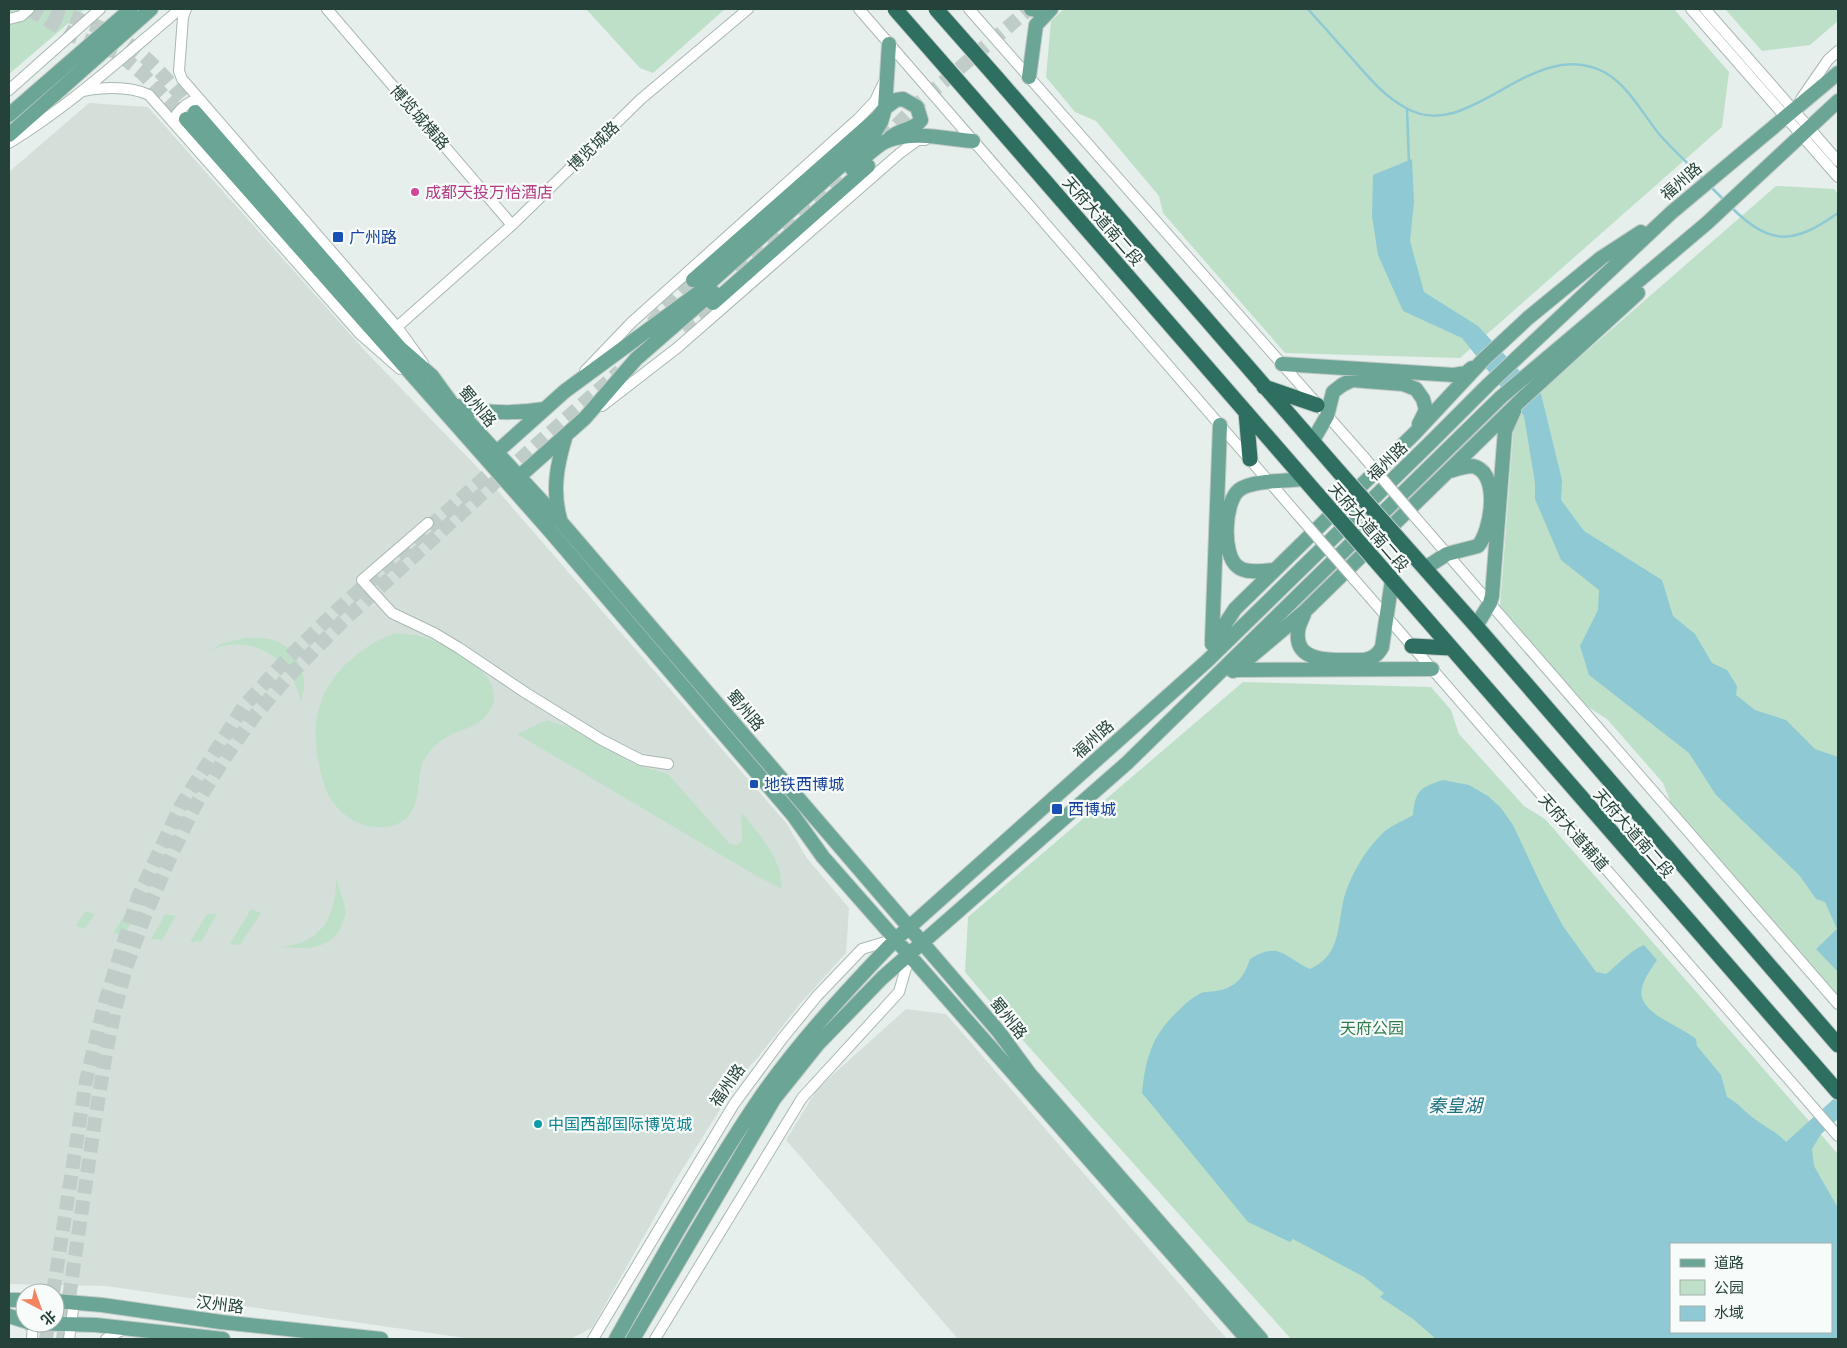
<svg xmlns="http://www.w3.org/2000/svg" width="1847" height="1348" font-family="'Space Grotesk','Noto Sans SC',sans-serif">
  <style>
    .built { fill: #d4dfda }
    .green { fill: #bfe0c8; fill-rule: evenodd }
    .water { fill: #8ec9d4; fill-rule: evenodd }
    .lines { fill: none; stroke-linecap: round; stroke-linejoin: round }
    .stream { stroke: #8ec9d4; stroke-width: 2.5 }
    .major-tunnel { stroke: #bfccc8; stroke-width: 14; stroke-dasharray: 14 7; stroke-linecap: butt }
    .minor-casing { stroke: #a8b8b2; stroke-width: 12 }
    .major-casing { stroke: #c2cac8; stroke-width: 16 }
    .highway-casing { stroke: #c2cac8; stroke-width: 17 }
    .minor { stroke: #fff; stroke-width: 10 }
    .major { stroke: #6aa596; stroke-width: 14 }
    .highway { stroke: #2f6f62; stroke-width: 15 }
    .minor-bridge-casing { stroke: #a8b8b2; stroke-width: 12; stroke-linecap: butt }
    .highway-bridge-casing { stroke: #c2cac8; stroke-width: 17; stroke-linecap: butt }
    .minor-bridge { stroke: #fff; stroke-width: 10 }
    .highway-bridge { stroke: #2f6f62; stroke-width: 15 }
    .hotel-dot { fill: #d1479c; stroke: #f7fbf9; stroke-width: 2 }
    .transit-dot { fill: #1a4fb4; stroke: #f7fbf9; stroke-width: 2 }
    .culture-dot { fill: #0f9aa8; stroke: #f7fbf9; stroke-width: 2 }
    .labels { text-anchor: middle; stroke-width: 4.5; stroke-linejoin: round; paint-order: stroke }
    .street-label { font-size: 16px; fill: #24423a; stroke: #f7fbf9 }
    .hotel-label { font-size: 16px; fill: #b23c85; stroke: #f7fbf9; text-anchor: start }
    .transit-label { font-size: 16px; fill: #164399; stroke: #f7fbf9; text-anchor: start }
    .park-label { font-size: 16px; fill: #2d7a4b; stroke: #f7fbf9 }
    .culture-label { font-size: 16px; fill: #0d838f; stroke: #f7fbf9; text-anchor: start }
    .water-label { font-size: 18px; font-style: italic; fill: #1c6f80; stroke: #f7fbf9 }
  </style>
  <rect width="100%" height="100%" fill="#e6efeb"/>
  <path class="built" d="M89,103L148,107L366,352L478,468L787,824L806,857L849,908L846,953L800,1004L758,1057L742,1075L678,1176L592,1328L570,1339H472L106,1286L9,1284V172Z
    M906,1009L946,1014L1227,1339H958L786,1140L817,1089Z"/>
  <path class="green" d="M9,9H85L9,74Z
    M586,9H725L653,73L640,68Z
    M1064,9H1674L1729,72L1722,127L1460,358L1285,353L1163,213L1159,196L1096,121L1075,112L1046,77L1051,21Z
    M1725,9H1838V21L1810,45L1762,51Z
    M1776,186L1834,189L1838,194V995L1672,806L1663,783L1607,719L1583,704L1500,607L1514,422L1550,383Z
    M397,633C403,634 410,634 416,635C447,643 524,681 482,720C474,727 464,729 455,733C445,737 434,745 428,754C418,766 420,782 417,797C411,826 387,832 361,824C344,818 329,801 324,784C307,728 314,685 363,650C373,643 386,635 397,633Z
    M245,638C253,638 261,637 269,639C289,642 304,663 304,684C304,690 302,697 301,703C294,667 265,640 227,645C219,646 212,650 205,653L223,643Z
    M1243,682L1431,687L1451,710L1459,734L1524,806L1545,819L1838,1154V1339H1291L1019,1036L965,972L968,917ZM1671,1244H1831V1332H1671Z
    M547,720L574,729L633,764L668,774L730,844L737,845L742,841L741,812C755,829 772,847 779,869C781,875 781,883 782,889L760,878L517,734Z
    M336,879C339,889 344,899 345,909C346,915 344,921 341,927C330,951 303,949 280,947C321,944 336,917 336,879Z
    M251,909L261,913L240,945L230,944Z
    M85,911L95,914L85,929L76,926Z
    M125,914L135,917L123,935L113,933Z
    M165,914L176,916L162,940L151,939Z
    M207,914H217L202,941L190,942Z"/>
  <path class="water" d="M1412,159L1414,202L1410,241L1424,292L1478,326L1541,394L1562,480L1561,500L1584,531L1662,580L1673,616L1695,634L1712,663L1727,670L1737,686L1736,695L1755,710L1786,720L1815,749L1838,757V972L1816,949L1837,929L1825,902L1816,899L1800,876L1716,795L1689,753L1589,675L1580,646L1598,610L1599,590L1561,560L1535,499V483L1524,416L1462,338L1403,311L1378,255L1372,216L1373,175Z
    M1443,780L1469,785L1488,796L1501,808L1513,825L1542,887L1563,926L1596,972L1606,974C1619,964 1629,951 1644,945L1657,960C1652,968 1644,978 1642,988C1635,1012 1681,1026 1696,1039L1697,1046L1721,1075L1727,1097C1738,1103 1743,1110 1752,1117C1763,1126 1776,1131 1786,1142L1838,1095V1119L1821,1134L1812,1149L1814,1166L1838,1208V1339H1436L1413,1319L1380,1297L1384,1293L1364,1277L1293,1239L1290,1242L1248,1222L1142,1093C1146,1056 1152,1035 1180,1009C1186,1003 1193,997 1201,993C1206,991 1211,992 1216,991C1236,988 1244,977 1250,959C1279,941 1283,956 1310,969C1346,953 1335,917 1348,886C1355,868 1367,849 1381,835C1389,826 1403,821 1413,815C1415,790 1421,787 1443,780ZM1671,1244H1831V1332H1671Z"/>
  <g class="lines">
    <path class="stream" d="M1308,9C1321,24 1335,39 1348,54C1366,74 1382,95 1406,108C1470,145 1531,35 1604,72C1628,85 1643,114 1659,134C1673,150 1690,165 1704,180
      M1407,109L1409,163
      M1710,186L1724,200
      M1731,207C1771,247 1794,244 1838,213"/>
    <path class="major-tunnel" d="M29,9L74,36L118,53L143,74L186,119
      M52,9C72,18 95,24 113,34C147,53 171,84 195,112
      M882,140L921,101L1029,9
      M735,269L860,159
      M652,323L693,280
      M681,327L713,303
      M53,1293L86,1081L105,1002L138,897L180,807L244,706L285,661L336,611L503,461
      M46,1339L48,1323
      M63,1339L95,1120L106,1053L115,1010L126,968L145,916L170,858L195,806L226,756L256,714L287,678L342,622L526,454L620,371"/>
    <defs>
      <path id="minor" d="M186,9L183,17L179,71L182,79L397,327L423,363
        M327,9L512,225
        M859,9L1298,515
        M969,9L1363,456
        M1691,9L1838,177
        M1705,9L1838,161
        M9,19L21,16L29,9
        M9,90L100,9
        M83,91C105,87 129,86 149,95L360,334L400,369
        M1801,99L1828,60L1838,51
        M173,121C177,111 187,102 198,99
        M9,143C71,105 125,55 180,9
        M397,327L512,225L641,99L748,9
        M585,371L632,322L858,119L875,101L884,82
        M602,406L677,348L900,153L918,140H925
        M1415,517L1838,1004
        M428,523L362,580L392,613L434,633L459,648L526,693L602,740L641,760L668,764
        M1353,578L1838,1136
        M32,1339L33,1323
        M69,1339L74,1302
        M106,1339L124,1329
        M593,1339L734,1104L782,1039L817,996L862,949L895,939
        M655,1339L802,1098L899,992L910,954"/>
      <path id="major" d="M1031,9L1037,10L1042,9
        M1029,77L1036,25L1051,9
        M195,112L400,348L432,376L453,405L561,522L999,1032L1029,1073L1261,1339
        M9,115L131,9
        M186,119L550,531L793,815L823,857L1247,1339
        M9,135L151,9
        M852,169C862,160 877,144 889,140C916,131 946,139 973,141
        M693,280L877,118L885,108L889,44
        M713,303L868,166
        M1282,364L1454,375L1466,373L1472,368
        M453,405C484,414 513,414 545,409
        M1312,442L1327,416L1333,392L1342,385L1352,380L1403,384L1416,389L1423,399L1426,410L1419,424
        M489,459L565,391L697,294L871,139L881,122L885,108L896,100L903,99L917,107L921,120C914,131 898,128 887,141
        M513,482L585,418L636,359L713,292
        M560,519C552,490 557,464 566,435
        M1425,568L1447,554L1478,546C1491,531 1500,477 1476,467C1468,464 1458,469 1450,471
        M1274,570C1264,571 1245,574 1237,566C1222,554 1224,502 1239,490C1252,480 1287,481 1304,479
        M1304,614C1302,620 1298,626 1298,632C1294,667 1343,659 1364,660C1373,658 1378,655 1382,647L1392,580
        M1476,626L1490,603L1492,596L1505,431L1514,411
        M1212,641L1220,425
        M1212,644L1235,609L1415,433L1484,359L1528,318L1601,258L1641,232
        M1235,670L1305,611L1523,398L1638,293
        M1233,671L1235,670L1432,669
        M9,1300H25
        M55,1301L102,1305L221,1322L381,1339
        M9,1316L25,1321
        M29,1323L96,1325L223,1339
        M616,1339C660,1261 704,1182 754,1107C793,1048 847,990 896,939L1207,661L1431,442L1489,384L1672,212L1838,73
        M633,1339L774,1099L818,1044L882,978L1127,763L1501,397L1707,223L1838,101"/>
      <path id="highway" d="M996,77L1340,473
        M972,97L1318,495
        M1264,387L1317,405
        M1246,412L1250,459
        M1397,537L1476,626L1838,1045
        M1374,559L1838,1092
        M1412,646L1451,648"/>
    </defs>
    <use href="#minor" class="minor-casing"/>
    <use href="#major" class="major-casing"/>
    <use href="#highway" class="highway-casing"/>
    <use href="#minor" class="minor"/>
    <use href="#major" class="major"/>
    <use href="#highway" class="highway"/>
    <defs>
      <path id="minor-bridge" d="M1363,456L1415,517
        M1298,515L1353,578"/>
      <path id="highway-bridge" d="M895,9L972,97
        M936,9L996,77
        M1340,473L1397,537
        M1318,495L1374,559"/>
    </defs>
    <use href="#minor-bridge" class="minor-bridge-casing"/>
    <use href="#highway-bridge" class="highway-bridge-casing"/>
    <use href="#minor-bridge" class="minor-bridge"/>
    <use href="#highway-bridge" class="highway-bridge"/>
  </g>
  <circle class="hotel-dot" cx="415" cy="192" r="5"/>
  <g class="transit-dot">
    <rect x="332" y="231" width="12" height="12" rx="2.5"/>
    <rect x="749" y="779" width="10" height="10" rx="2.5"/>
    <rect x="1051" y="803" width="12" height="12" rx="2.5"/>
  </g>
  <circle class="culture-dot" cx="538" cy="1124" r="5"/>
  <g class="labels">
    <g class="street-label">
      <text transform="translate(420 117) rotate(49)" y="6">博览城横路</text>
      <text transform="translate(593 146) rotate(-44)" y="6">博览城路</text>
      <text transform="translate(1681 181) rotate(-41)" y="6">福州路</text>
      <text transform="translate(1103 221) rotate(49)" y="6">天府大道南二段</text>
      <text transform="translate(478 406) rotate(50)" y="6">蜀州路</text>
      <text transform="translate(1387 461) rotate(-44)" y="6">福州路</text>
      <text transform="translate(1369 527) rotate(49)" y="6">天府大道南二段</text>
      <text transform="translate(746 710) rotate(50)" y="6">蜀州路</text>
      <text transform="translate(1093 739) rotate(-42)" y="6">福州路</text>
      <text transform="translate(1574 832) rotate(49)" y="6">天府大道辅道</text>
      <text transform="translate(1634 833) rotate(49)" y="6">天府大道南二段</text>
      <text transform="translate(1009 1018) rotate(51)" y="6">蜀州路</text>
      <text transform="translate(727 1085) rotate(-55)" y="6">福州路</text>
      <text transform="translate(220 1304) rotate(7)" y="6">汉州路</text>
    </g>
    <g class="hotel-label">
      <text x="425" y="198">成都天投万怡酒店</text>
    </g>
    <g class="transit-label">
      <text x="349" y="243">广州路</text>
      <text x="764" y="790">地铁西博城</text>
      <text x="1068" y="815">西博城</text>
    </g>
    <g class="park-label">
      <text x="1372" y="1034">天府公园</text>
    </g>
    <g class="culture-label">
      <text x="548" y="1130">中国西部国际博览城</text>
    </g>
    <g class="water-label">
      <text x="1455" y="1112">秦皇湖</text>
    </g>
  </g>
  <rect width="1847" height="1348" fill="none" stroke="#24423a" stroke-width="20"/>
  <rect x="1670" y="1243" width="162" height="90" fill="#f7fbf9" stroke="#a3b1ad"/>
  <rect x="1680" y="1259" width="25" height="8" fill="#6aa596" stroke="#a3b1ad"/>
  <text x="1714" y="1268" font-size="15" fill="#24423a">道路</text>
  <rect x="1680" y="1280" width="25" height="15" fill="#bfe0c8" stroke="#a3b1ad"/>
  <text x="1714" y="1293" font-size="15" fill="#24423a">公园</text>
  <rect x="1680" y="1306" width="25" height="15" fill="#8ec9d4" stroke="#a3b1ad"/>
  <text x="1714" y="1318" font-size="15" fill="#24423a">水域</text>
  <g transform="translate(40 1308) rotate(139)"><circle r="24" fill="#f7fbf9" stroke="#a3b1ad"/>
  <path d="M0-4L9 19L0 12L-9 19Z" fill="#f4845f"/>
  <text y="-8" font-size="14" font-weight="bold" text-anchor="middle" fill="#24423a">北</text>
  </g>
</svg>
